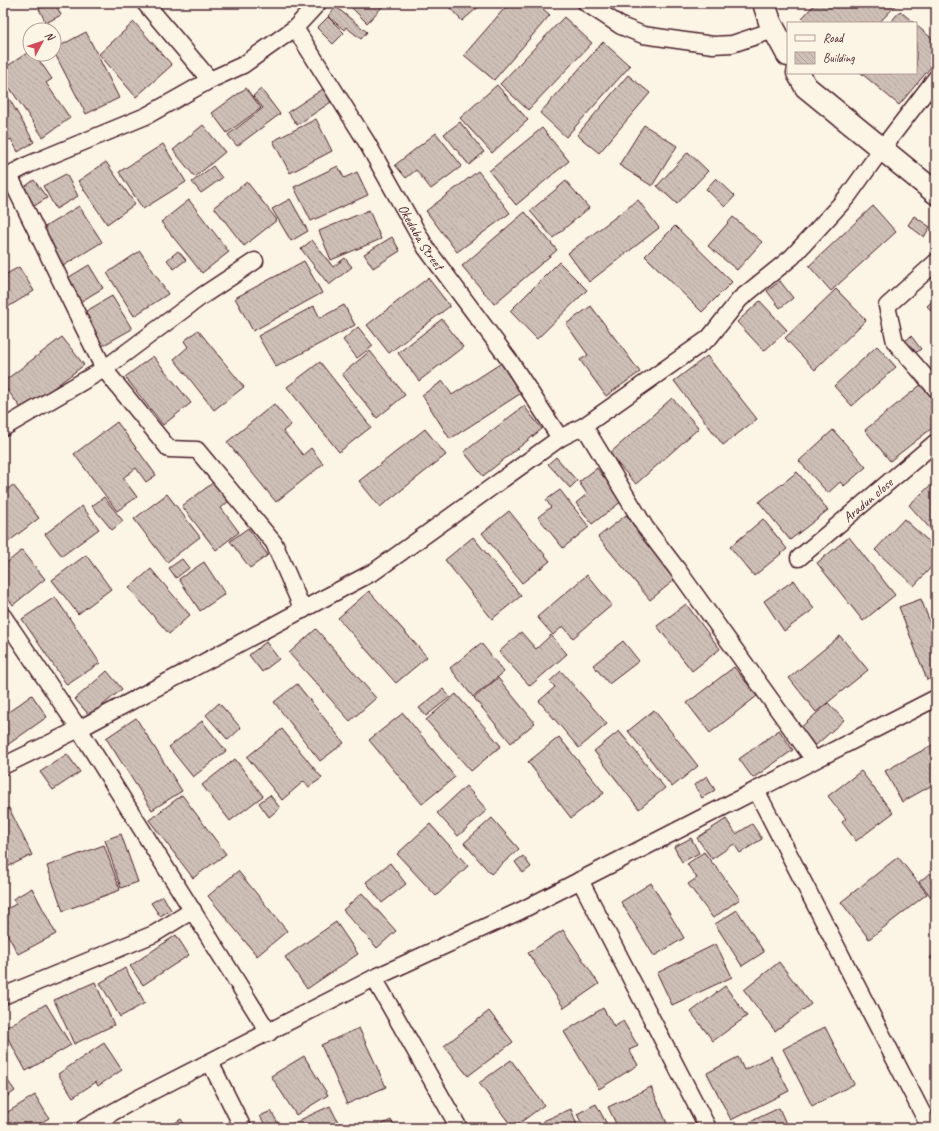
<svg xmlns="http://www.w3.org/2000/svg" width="939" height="1131" font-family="Caveat,sans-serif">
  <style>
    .building { fill: url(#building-back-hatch); stroke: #4a1f2b }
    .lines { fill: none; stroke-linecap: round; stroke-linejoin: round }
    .street-casing { stroke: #4a1f2b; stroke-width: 19 }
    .secondary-casing { stroke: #4a1f2b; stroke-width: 25 }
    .street { stroke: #fcf5e5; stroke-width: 16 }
    .secondary { stroke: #fcf5e5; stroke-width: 22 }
    .labels { text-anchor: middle; stroke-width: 3.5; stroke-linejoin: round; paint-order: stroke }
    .street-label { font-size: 14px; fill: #4a1f2b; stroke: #fcf5e5 }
  </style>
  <defs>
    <pattern id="building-back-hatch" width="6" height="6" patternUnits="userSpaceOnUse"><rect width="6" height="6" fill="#cfc0b7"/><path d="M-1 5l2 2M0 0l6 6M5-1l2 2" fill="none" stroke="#b3a59e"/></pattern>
  </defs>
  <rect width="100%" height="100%" fill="#fcf5e5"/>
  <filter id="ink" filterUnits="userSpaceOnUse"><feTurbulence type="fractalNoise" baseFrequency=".025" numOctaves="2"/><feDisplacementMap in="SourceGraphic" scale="8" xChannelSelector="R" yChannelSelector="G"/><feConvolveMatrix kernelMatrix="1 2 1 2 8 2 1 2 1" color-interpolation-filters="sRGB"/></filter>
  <g filter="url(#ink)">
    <path class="building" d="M50,3H55L61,15L46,23L39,9Z
      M347,3H385V4L367,23Z
      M445,3H483L462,21Z
      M509,3H536L550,15L494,80L464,55Z
      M816,3H898L879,23H807L802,18Z
      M336,7L367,32L361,39L346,27L344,30L328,16Z
      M900,11L914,23H890Z
      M328,17L344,33L333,44L317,28Z
      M564,17L592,43L528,110L500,84Z
      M134,22L172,65L136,97L99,54Z
      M916,25L936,42V61L899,105L861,73H916Z
      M86,32L119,98L86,114L54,52V49Z
      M603,42L630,66L566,137L540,113Z
      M30,51V54H35L52,79L46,83L70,118L43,137L3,78V69Z
      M628,75L650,93L599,153L577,135Z
      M497,85L528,120L492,153L460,118Z
      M3,88L34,142L18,152L11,139L3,143Z
      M246,88L261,108L227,133L212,113Z
      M261,89L280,114L237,146L228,135L263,108L253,96Z
      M323,89L331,102L297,125L288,112Z
      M936,91V107L928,100Z
      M316,119L332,151L290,173L273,141Z
      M460,122L484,152L469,165L444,134Z
      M203,125L225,152L195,177L173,150Z
      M644,125L677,146L652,186L619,165Z
      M542,128L569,161L516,205L489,171Z
      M436,133L462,166L431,189L416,170L406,178L395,165Z
      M163,144L186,182L143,209L119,172Z
      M688,152L708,171L677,204L657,186Z
      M106,162L135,204L107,224L78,181Z
      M213,166L222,178L201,193L192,182Z
      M338,166L344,178L357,172L368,195L311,221L294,187Z
      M478,171L510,213L457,252L426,211Z
      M66,174L78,196L56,209L43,186Z
      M716,178L735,196L725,207L706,189Z
      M34,180L47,198L31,208L19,191Z
      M566,181L589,208L553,238L530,211Z
      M247,182L277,220L244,246L214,207Z
      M290,199L308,231L291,241L272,209Z
      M189,200L229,252L202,273L161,222Z
      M638,200L659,228L589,282L568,253Z
      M79,206L102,242L63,266L40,230Z
      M873,206L896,232L831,291L809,266Z
      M369,210L381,239L331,260L319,231Z
      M525,212L557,250L494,304L462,266Z
      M914,216L930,227L924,237L908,225Z
      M733,217L762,242L737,270L708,246Z
      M675,226L732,282L702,312L645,256Z
      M392,237L400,251L373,268L364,254Z
      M312,240L333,267L345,258L352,267L329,285L301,249Z
      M140,251L168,294L134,316L107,273Z
      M178,251L186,260L174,269L167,260Z
      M304,261L322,293L253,331L235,298Z
      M559,262L587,290L537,339L510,311Z
      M89,265L103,288L80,302L66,279Z
      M19,267L34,291L3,310V276Z
      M428,278L450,306L389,353L367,325Z
      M780,281L793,298L780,308L767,291Z
      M836,289L866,320L815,370L785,338Z
      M112,296L132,329L102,346L83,313Z
      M936,298V316L927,306Z
      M760,301L787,330L764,351L737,322Z
      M344,305L355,325L276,367L258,336L314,306L320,318Z
      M591,306L640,372L606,396L580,360L588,355L566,324Z
      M442,319L463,347L419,381L398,353Z
      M358,327L373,346L357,358L343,340Z
      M198,330L244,387L214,410L174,359L188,347L184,341Z
      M911,336L921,349L914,354L904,342Z
      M62,337L84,365L23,411L3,384V382Z
      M877,346L896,367L852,406L834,386Z
      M370,351L405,395L377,418L342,374Z
      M153,356L191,403L163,425L125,377Z
      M707,356L757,419L723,445L674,381Z
      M320,362L371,427L339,452L287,387Z
      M503,362L523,392L450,439L422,395L443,381L452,395Z
      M923,383L936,399V425L890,461L865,430Z
      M672,398L699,428L636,484L609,454Z
      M274,404L291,425L283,431L303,455L311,448L323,464L276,502L227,442Z
      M524,406L542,429L483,476L464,452Z
      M117,422L156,475L146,482L136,468L123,478L137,497L117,511L74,454Z
      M425,429L446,455L380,507L359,481Z
      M833,430L866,467L844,486L840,482L828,493L799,461Z
      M556,457L577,481L570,488L548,464Z
      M597,468L622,501L592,524L576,503L587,494L579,482Z
      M797,472L828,510L790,540L759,502Z
      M214,482L229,501L221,508L239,532L216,550L182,506Z
      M934,482L936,484L935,534L909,505Z
      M13,485L39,518L3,546V493Z
      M560,490L589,527L563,548L538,517L551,507L546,500Z
      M167,494L200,537L167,562L134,519Z
      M104,497L123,521L112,530L92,506Z
      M82,506L99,529L62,556L45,534Z
      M509,511L550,561L522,583L482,533Z
      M626,515L677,578L650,600L598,537Z
      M763,519L787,549L754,576L730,547Z
      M904,519L936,548V562L914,586L875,550Z
      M248,528L268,555L250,568L230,541Z
      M473,537L521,596L492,619L445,560Z
      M849,537L895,595L863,621L817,563Z
      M22,550L45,579L13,605L3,592V566Z
      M86,555L111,589L78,614L52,580Z
      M182,559L189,568L176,578L169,568Z
      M204,562L225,594L200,611L179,579Z
      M151,569L190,615L169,634L129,588Z
      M587,575L612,605L573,638L563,626L553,635L537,617Z
      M794,580L814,609L784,631L764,601Z
      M369,591L427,657L396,683L338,618Z
      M55,597L100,663L67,685L22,619Z
      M921,599L936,638V676L927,680L899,607Z
      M686,604L720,649L692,671L657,626Z
      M316,629L376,698L350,721L289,653Z
      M521,632L536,649L551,635L567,654L530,686L499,652Z
      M840,636L868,670L816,712L789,678Z
      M623,641L639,661L609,684L593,665Z
      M266,642L279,659L262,672L249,655Z
      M481,643L504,672L473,697L450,668Z
      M734,667L757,696L710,733L687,703Z
      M107,671L122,689L90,716L75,699Z
      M561,671L607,724L579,748L539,701L555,687L550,681Z
      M498,678L535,723L511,743L474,698Z
      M3,680L9,690L3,694Z
      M297,684L344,743L320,761L274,702Z
      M443,689L450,697L426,716L419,708Z
      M456,694L501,746L471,771L426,720Z
      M32,695L47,717L3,748V716Z
      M219,703L241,728L228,740L206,715Z
      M828,703L844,720L815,746L799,729Z
      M654,710L698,766L672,787L628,731Z
      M403,713L455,777L422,804L369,740Z
      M136,718L182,791L152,810L106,738Z
      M202,721L226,751L193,777L169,747Z
      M282,729L322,778L309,787L304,781L282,800L247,757Z
      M779,730L793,750L753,778L739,759Z
      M619,731L665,788L639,809L594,751Z
      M559,737L604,793L571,818L528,762Z
      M936,743V783L902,802L885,771Z
      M67,754L80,772L53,790L40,772Z
      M235,759L263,796L230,821L202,785Z
      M861,771L893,813L856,841L842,822L846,819L828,796Z
      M707,776L715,790L702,798L694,785Z
      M466,786L487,810L458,836L437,813Z
      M182,795L226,854L193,878L149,820Z
      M270,795L280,808L269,817L259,803Z
      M9,808L32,855L3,869V811Z
      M492,818L519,849L491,874L464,843Z
      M726,819L736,834L752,824L762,839L740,853L734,844L712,859L697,838Z
      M430,824L468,866L436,896L397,854Z
      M121,834L138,882L121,888L105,840Z
      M691,838L699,853L682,862L674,847Z
      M104,845L120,890L63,911L47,866Z
      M704,852L713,864H714L740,899L713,918L688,884L697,878L687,864Z
      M523,856L531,867L523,873L515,862Z
      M898,857L927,894L869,939L841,902Z
      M390,863L406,884L382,903L366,882Z
      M936,868V893L931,897L919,882Z
      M238,871L287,931L257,956L208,896Z
      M651,883L684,938L654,956L621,902Z
      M32,888L56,934L18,954L3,926V911L16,904L13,899Z
      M362,893L396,931L377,948L343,910Z
      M163,896L171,910L160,916L151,903Z
      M737,910L764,952L742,966L715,924Z
      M336,922L358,954L307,989L285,957Z
      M563,930L599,984L564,1008L528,953Z
      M176,935L189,955L143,985L130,966Z
      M716,944L732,977L672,1005L657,973Z
      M936,951V963L930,958Z
      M779,962L811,1004L775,1031L744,990Z
      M125,968L145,1003L120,1017L100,983Z
      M95,982L114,1025L74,1044L54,1000Z
      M725,986L747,1016L713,1041L691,1012Z
      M46,1004L71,1045L26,1071L3,1029Z
      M603,1008L614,1027L623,1021L638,1046L629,1050L638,1065L599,1089L564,1032Z
      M489,1011L513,1042L468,1076L444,1046Z
      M825,1027L854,1084L812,1106L783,1049Z
      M359,1028L386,1087L347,1104L321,1045Z
      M104,1043L122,1070L98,1086L96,1082L73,1097L58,1074Z
      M304,1056L328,1095L296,1115L271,1076Z
      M771,1056L789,1091L731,1120L707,1073L738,1057L744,1070Z
      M511,1060L544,1105L513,1128L479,1083Z
      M3,1067L8,1080L3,1082Z
      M8,1081L15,1091L3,1099V1084Z
      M651,1087L669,1128H618L608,1107Z
      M35,1095L49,1118L32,1128H7L3,1121V1115Z
      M596,1104L609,1128H584L577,1114Z
      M330,1106L341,1128H288L287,1126Z
      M779,1108L788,1128H737Z
      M571,1109L577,1125L569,1128H546L543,1121Z
      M271,1111L278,1123L269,1128H267L260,1116Z
      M181,1119L187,1128H167Z
      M391,1120L395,1128H375Z"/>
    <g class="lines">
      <defs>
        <g id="street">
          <path d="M145,3L210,80"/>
          <path d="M586,3L621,26L643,35L713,45L732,44L774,30"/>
          <path id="s1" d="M295,28L366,141L426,248L510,361L560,438"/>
          <path d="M9,175L104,369L169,449L197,450L274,543L303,610"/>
          <path d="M3,178L30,164L146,116L210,80L243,65L295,28L318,3"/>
          <path d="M936,262L887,306L895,342L936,389"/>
          <path d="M584,426L645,527L677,569L814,760"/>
          <path d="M3,428L104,369L202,296L255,261"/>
          <path id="s2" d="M799,558L936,442"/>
          <path d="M3,616L79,729L269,1033"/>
          <path d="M3,766L79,729L375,571L560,438L584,426L709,338L740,299L792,257L848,196L881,150L936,78"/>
          <path d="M756,790L930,1128"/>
          <path d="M580,880L708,1128"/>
          <path d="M374,978L459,1128"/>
          <path d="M3,996L154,934L193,910"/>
          <path d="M210,1062L243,1128"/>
          <path d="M84,1128L135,1100L374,978L520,911L936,698"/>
        </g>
        <path id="secondary" d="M764,3L770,22L788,55
          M798,73L806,87L936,193"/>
      </defs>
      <use href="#street" class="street-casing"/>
      <use href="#secondary" class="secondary-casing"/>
      <use href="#street" class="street"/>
      <use href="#secondary" class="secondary"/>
    </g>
  </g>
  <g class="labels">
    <g class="street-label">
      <text dy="5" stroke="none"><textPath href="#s1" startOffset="244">Okedaba Street</textPath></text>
      <text dy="5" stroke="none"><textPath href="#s2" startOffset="90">Aradun close</textPath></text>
    </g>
  </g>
  <rect width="939" height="1131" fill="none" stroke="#fcf5e5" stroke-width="16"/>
  <rect x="8" y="8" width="923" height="1115" fill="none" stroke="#4a1f2b" stroke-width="1.5" filter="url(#ink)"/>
  <rect x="787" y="22" width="130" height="52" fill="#fcf5e5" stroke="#b59f9b"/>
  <rect x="795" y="35" width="20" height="6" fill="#fcf5e5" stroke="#b59f9b"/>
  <text x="823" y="42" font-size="12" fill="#4a1f2b">Road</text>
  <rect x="795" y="52" width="20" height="12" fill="url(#building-back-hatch)" stroke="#b59f9b"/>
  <text x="823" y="62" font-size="12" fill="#4a1f2b">Building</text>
  <g transform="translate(42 42) rotate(50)"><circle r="19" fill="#fcf5e5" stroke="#b59f9b"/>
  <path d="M0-3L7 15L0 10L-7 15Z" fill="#d1495b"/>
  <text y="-6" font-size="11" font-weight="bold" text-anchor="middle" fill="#4a1f2b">N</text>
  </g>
</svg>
